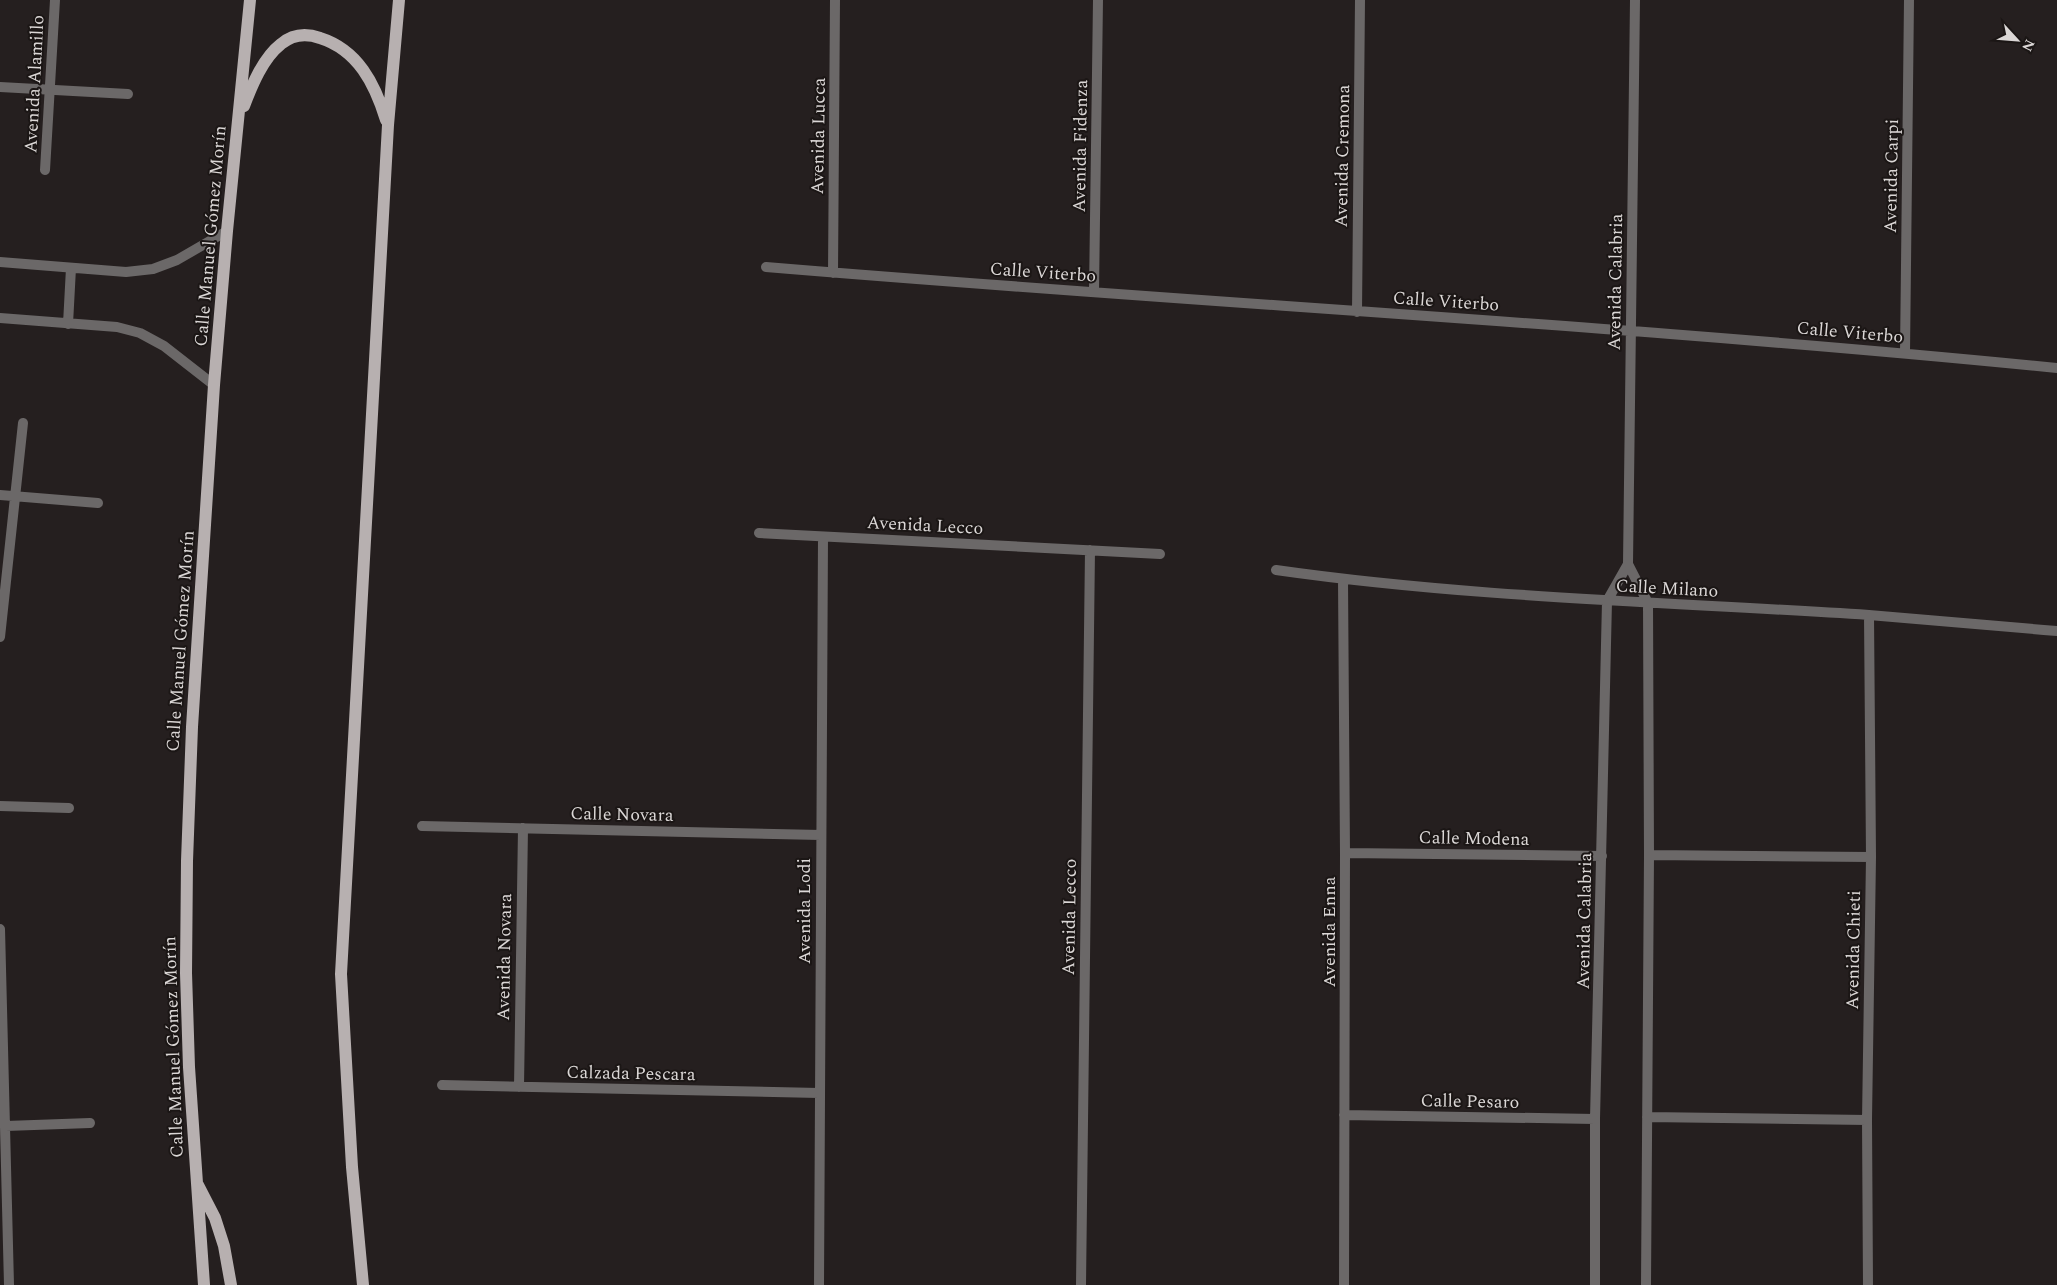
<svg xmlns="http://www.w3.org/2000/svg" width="2057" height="1285" font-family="Spectral,serif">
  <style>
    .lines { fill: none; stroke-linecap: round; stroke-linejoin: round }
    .street { stroke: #6b6868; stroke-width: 10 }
    .primary { stroke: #b7b0b0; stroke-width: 12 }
    .labels { text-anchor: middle; stroke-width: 4; stroke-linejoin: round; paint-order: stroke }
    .street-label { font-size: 18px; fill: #dbd7d6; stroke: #1b1615 }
  </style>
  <rect width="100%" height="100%" fill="#251f1f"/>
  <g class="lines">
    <path class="street" d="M1635,0L1628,564L1648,603L1649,855L1646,1285
      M0,87L128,94
      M45,170L55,0
      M0,262L126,272L153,269L177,260L227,231
      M766,267C1196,303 1627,325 2057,368
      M833,273L835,0
      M1094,292L1098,0
      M1357,312L1360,0
      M0,318L117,327L140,333L164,346L214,385
      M68,324L71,268
      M1905,353L1909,0
      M0,495L98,503
      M759,533L1160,554
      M1276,570C1472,598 1671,602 1869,615C1931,620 1994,626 2057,631
      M1343,580L1345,853L1344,1285
      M0,637L23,423
      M0,806L69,808
      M422,826L821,835
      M1345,853L1602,856
      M1649,855L1871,857
      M0,929L9,1285
      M442,1085L819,1093
      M519,1087L523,828
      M1344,1115L1595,1119
      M1647,1117L1867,1120
      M6,1126L90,1123
      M819,1285L823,537
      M1081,1285L1090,550
      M1595,1285V1119L1607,601L1628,564
      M1868,1285L1867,1120L1871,857L1869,615"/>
    <path class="primary" d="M244,106C252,85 263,58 281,44C293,34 306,33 320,38C358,50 375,84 386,120
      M198,1185L215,1218L224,1246L231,1285
      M204,1285L189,1067L186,973L187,861L192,727L214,385L227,231L250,0
      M363,1285L352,1167L341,974L388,125L399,0"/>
  </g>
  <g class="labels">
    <g class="street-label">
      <text transform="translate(34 84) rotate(-87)" y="6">Avenida Alamillo</text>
      <text transform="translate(818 136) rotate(-89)" y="6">Avenida Lucca</text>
      <text transform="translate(1080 146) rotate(-89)" y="6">Avenida Fidenza</text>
      <text transform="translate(1342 156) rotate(-89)" y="6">Avenida Cremona</text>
      <text transform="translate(1891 176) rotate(-89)" y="6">Avenida Carpi</text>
      <text transform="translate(210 236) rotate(-85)" y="6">Calle Manuel Gómez Morín</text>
      <text transform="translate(1043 272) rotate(4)" y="6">Calle Viterbo</text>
      <text transform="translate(1615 282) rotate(-89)" y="6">Avenida Calabria</text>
      <text transform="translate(1446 301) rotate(4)" y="6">Calle Viterbo</text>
      <text transform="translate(1850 332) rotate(5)" y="6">Calle Viterbo</text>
      <text transform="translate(925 525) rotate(3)" y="6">Avenida Lecco</text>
      <text transform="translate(1667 588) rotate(3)" y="6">Calle Milano</text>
      <text transform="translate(180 641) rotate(-86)" y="6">Calle Manuel Gómez Morín</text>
      <text transform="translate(622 814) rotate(1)" y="6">Calle Novara</text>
      <text transform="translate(1474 838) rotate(1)" y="6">Calle Modena</text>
      <text transform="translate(804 911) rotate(-90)" y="6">Avenida Lodi</text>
      <text transform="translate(1069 917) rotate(-89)" y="6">Avenida Lecco</text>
      <text transform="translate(1584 921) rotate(-89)" y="6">Avenida Calabria</text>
      <text transform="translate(1329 932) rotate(-90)" y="6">Avenida Enna</text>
      <text transform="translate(1853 950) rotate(-89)" y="6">Avenida Chieti</text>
      <text transform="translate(504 957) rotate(-89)" y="6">Avenida Novara</text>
      <text transform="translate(173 1047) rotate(-92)" y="6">Calle Manuel Gómez Morín</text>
      <text transform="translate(631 1073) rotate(1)" y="6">Calzada Pescara</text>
      <text transform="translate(1470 1101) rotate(1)" y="6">Calle Pesaro</text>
    </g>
  </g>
  <g transform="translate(2017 40) rotate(116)" stroke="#1b1615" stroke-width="4" paint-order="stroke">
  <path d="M0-4L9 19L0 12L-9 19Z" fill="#dbd7d6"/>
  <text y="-8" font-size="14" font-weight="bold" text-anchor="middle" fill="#dbd7d6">N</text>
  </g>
</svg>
